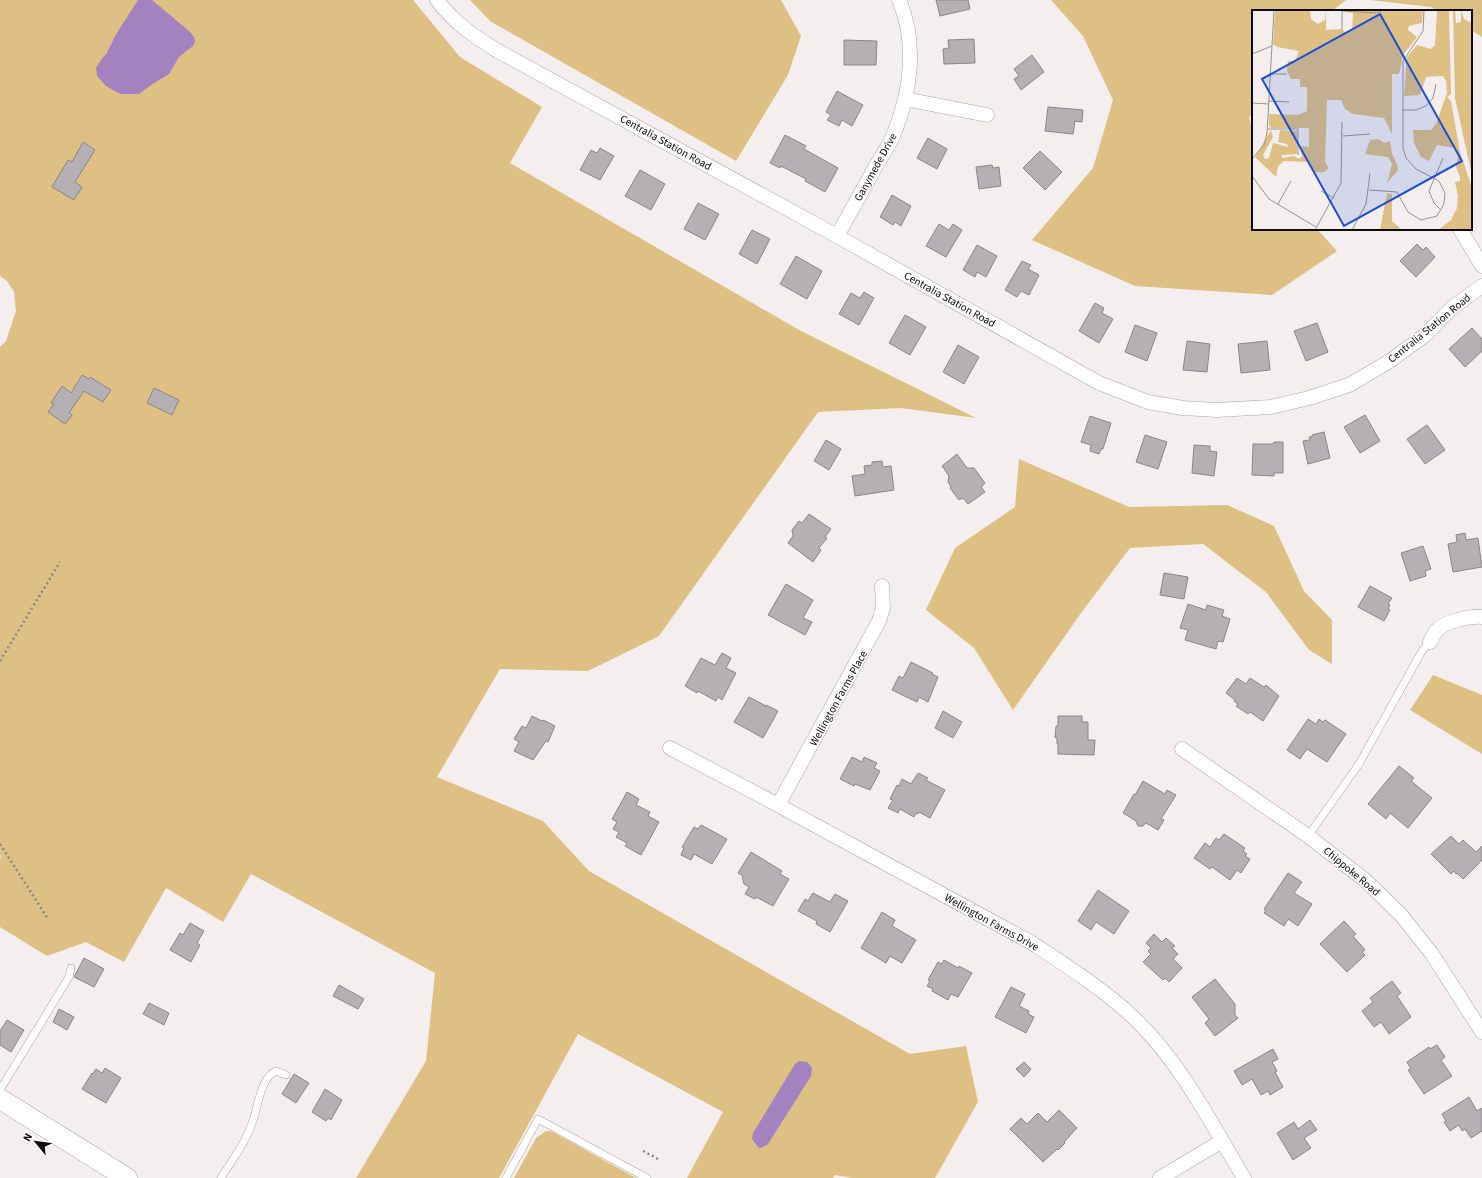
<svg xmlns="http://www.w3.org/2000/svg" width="1482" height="1178" font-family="'Source Sans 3',sans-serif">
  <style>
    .green { fill: #dec084 }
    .water { fill: #a282bf }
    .building { fill: #b5b0b3; stroke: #8b8689 }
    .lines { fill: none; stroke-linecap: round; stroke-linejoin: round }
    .lane-casing { stroke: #aba5a5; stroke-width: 8 }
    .street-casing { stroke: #aba5a5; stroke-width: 15 }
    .secondary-casing { stroke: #aba5a5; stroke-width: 21 }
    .path { stroke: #8b8787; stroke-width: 2.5; stroke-dasharray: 2 3; stroke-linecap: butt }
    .lane { stroke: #fff; stroke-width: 7 }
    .street { stroke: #fff; stroke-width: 14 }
    .secondary { stroke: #fff; stroke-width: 20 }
    .labels { text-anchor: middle; stroke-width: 3; stroke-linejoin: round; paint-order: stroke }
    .street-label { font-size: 11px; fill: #0d0b0b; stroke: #fefdfd }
    .inset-road { fill: none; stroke: #989393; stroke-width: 1 }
    .view { fill: #1d4ed8; fill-opacity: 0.15; stroke: #1d4ed8; stroke-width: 2 }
    .inset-edge { fill: none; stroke: #0d0b0b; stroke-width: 2 }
  </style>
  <rect width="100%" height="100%" fill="#f5eeee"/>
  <path class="green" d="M0,0H413L460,57L542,107L510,163L801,331L976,418L901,408L818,412L659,636L588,671L500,669L437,777L543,821L589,871L910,1054L966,1046L978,1102L935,1178H853L835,1175L833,1178H687L723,1112L578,1034L499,1178H356L426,1061L435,973L251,874L223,922L166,888L124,962L86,942L47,956L0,927V859L1,857L0,854V347L6,341L16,311L14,292L7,281L0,276Z
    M470,0H781L801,36L788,75L736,161L490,21Z
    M1051,0H1346L1332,11H1253V112L1249,118L1253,133V229H1317L1337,251L1272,295L1135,286L1032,240L1093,168L1113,100L1083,36Z
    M1370,0H1482V37L1471,30V11H1438L1431,7Z
    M1019,459L1129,507L1227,505L1274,526L1304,591L1332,620V664L1309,650L1266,592L1203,544L1130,548L1081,613L1013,710L974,648L926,610L955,548L1015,507Z
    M1433,675L1482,695V754L1410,710Z
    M546,1131H551L636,1178H514L536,1138Z"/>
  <path class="water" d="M138,0H152L189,31L194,37L195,42L193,46L179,57L169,74L151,85L139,94H120L106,86L97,76L96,68L101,60L107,53L115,36Z
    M799,1061L807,1062L812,1068L811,1076L768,1144L761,1148L758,1147L752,1139L753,1133L795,1064Z"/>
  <path class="building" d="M936,0H968L970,9L940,16Z
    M974,39L975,63L944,64L943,49L949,48L948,40Z
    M844,40L877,41L876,65H844Z
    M1032,55L1044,72L1021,90L1014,79L1019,76L1014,69Z
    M837,91L863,105L852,126L842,120L839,126L827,120L831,115L826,112Z
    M1048,107L1083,110L1082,122L1075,121L1073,134L1045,131Z
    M785,135L806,146L804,149L838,168L825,192L805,181L806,179L781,166L780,168L770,163Z
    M928,138L947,149L937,169L917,158Z
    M83,142L95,150L75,182L82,187L74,200L52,187L68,160L72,162Z
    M600,148L614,156L600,180L580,170L591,150L597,153Z
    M1040,151L1062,172L1045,190L1023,168Z
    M992,165L993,168L999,167L1001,186L979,189L976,167Z
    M640,170L665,184L651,210L625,196Z
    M892,195L911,206L901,226L895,222L893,225L880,217Z
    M698,203L719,214L705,240L684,229Z
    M939,224L949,230L953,224L962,230L946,257L926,246Z
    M752,230L770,239L757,264L739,254Z
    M1417,244L1423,250L1426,247L1435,257L1416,277L1400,261Z
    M977,245L997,256L986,277L977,272L975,277L963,270Z
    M796,256L822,271L807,299L780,284Z
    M1022,261L1031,265L1028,269L1039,275L1029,295L1021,291L1017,297L1005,290Z
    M864,292L874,298L859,325L839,314L851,293L860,298Z
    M1095,303L1104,308L1102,313L1113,319L1099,343L1079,331Z
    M905,315L926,327L910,355L889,343Z
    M1317,323L1328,352L1306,361L1294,331Z
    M1135,325L1157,333L1147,361L1125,352Z
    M1472,328L1482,339V351L1465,367L1449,349Z
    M1187,341L1210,344L1207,372L1183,370Z
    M1267,341L1270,370L1241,373L1238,344Z
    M958,345L979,357L964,384L943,372Z
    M82,375L89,379L90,377L111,390L103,402L84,391L69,413L72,415L65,424L48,412L54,404L51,403L62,386L71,393Z
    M154,388L179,400L172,415L147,403Z
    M1365,415L1380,441L1360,453L1344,427Z
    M1090,416L1111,423L1103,449H1101L1099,454L1090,451L1091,445L1081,442Z
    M1427,425L1445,450L1425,464L1407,439Z
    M1324,432L1330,458L1308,464L1303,441L1310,440L1309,437H1312V435Z
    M1145,435L1167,442L1158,469L1136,462Z
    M826,440L841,449L829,470L814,461Z
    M1274,442H1283V473H1274V476L1252,475L1253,444H1273Z
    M1194,445L1210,446V451L1217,452L1214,476L1192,473Z
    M957,454L967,468H974L985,483L981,487L985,492L968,504L963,498L959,500L950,488L951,487L948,482L949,476L942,466Z
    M882,461L883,467L891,466L894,490L855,496L852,476L865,474L864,466L872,465V462Z
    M809,514L831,529L825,537L827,538L819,548L821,550L813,562L788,543L793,536L792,530L799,521L802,523Z
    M1465,533L1466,540L1478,538L1482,567L1453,572L1448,544L1457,542L1456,535Z
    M1423,546L1431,569L1425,571L1426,576L1410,581L1401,553Z
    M1164,573L1188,577L1184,599L1160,595Z
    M786,584L813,600L803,618L812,622L805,635L768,615Z
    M1370,586L1392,598L1388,604L1390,605L1388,609L1390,610L1384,621L1358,607Z
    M1188,604L1206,610L1207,605L1224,610L1222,616L1230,619L1223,642L1218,641L1216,649L1185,640L1188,630L1180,628Z
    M722,653L731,658L726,668L736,673L722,700L718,697L716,701L698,691L697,693L685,686L701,658L715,665Z
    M911,662L933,673L932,674L938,677L928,702L919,697L917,702L892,690L899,676L903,678Z
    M1237,678L1246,684L1250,678L1264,687L1266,685L1279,696L1263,721L1250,712L1248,714L1236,706L1238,704L1234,701L1235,700L1226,693Z
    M749,697L766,706V705L778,711L763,738L734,722Z
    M943,711L962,722L953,738L935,728Z
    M532,716L542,721L543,720L555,726L548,742L546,741L533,760L514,751L519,742L514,739L522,726L526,728Z
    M1058,716H1082V722H1088V740H1095L1094,755L1058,754V744H1057V737L1055,738L1056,726H1058Z
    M1308,719L1316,724L1319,719L1323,722L1325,720L1346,734L1327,762L1307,749L1300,759L1287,750Z
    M852,757L862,762L864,757L877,763L874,768L880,771L870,790L855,784L854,786L840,779Z
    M1399,766L1414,778L1411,781L1432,798L1408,828L1390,813L1386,819L1368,804Z
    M918,773L928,778L926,780L945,790L930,818L919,812L918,814L916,813L914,817L900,809L898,813L888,808L893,800L890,799L897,785L899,786L902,779L911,784Z
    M1143,781L1165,794L1167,790L1176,795L1161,819L1164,820L1158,830L1146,823L1143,826H1138L1136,821L1123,813L1134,794L1135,795Z
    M627,792L639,799L636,805L650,812L648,816L659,822L641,855L625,846L627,843L616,837L619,832L613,829L617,822L612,819Z
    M701,825L727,839L712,864L694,854L691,860L681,855L684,848L682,847L694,827L698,829Z
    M1224,834L1245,848L1243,851L1247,854L1245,856L1250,859L1241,873L1237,870L1230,880L1212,867L1210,869L1194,858L1205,843L1210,847L1216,838L1219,840Z
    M1451,836L1459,844L1463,840L1476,852L1482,846V860L1463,879L1457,873L1456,874L1454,871L1451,874L1431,854Z
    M751,852L782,871L780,874L789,879L773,906L756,897L755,899L745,894L749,887L744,884L742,875L738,873Z
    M1288,873L1302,882L1294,893L1312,904L1298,926L1288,919L1284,926L1264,913L1266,910L1264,909Z
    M1098,890L1129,911L1114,934L1096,922L1091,930L1078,921Z
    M813,893L830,902L835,894L848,901L830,932L816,924L817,921L798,911L805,899L808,901Z
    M882,912L895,920L892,926L916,940L902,963L890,956L886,963L861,948Z
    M1344,921L1356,934L1353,936L1365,950L1362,952L1365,955L1347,972L1320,944Z
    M190,923L204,931L197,943L200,945L191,962L170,950L180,933L183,935Z
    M1154,934L1162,942L1166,938L1175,946L1172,948L1178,954L1173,959L1182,968L1169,982L1165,978L1163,980L1143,962L1151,954L1148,951L1151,948L1146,943Z
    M84,958L104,969L94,987L74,977Z
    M944,960L958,968L959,966L972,973L958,997L951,994L948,1000L932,991L933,989L927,986L930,981L928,980L938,962L942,964Z
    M1215,979L1235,1004V1015L1238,1018L1215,1036L1205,1023L1209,1019L1192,997Z
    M1392,981L1401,993L1397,996L1411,1017L1389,1034L1381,1022L1374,1027L1362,1011L1373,1002L1370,998Z
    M339,985L364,999L358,1009L333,996Z
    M1011,987L1025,994L1019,1006L1029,1011L1028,1014L1034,1017L1026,1033L995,1017Z
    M149,1003L169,1013L164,1025L143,1014Z
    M59,1009L74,1017L67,1030L53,1022Z
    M7,1020L24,1030L11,1052L0,1045V1031Z
    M1437,1045L1445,1057L1441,1060L1452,1076L1424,1094L1408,1070L1411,1069L1407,1062L1429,1047L1430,1049Z
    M1273,1049L1278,1059L1272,1062L1277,1071L1275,1072L1283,1087L1270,1095L1268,1091L1261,1095L1252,1079L1242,1085L1234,1071Z
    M1024,1062L1031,1069L1024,1077L1016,1069Z
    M105,1068L121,1078L106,1103L82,1089L92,1073L93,1074L96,1069L102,1073Z
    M294,1074L309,1083L296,1103L282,1094Z
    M325,1089L342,1100L331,1120L328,1118L326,1121L312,1112Z
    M1469,1097L1477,1111L1482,1108V1131L1471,1138L1465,1129L1462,1131L1459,1125L1450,1131L1444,1122L1446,1121L1442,1114Z
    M1059,1110L1077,1128L1064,1142L1065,1143L1058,1150L1057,1149L1043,1162L1010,1129L1021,1118L1027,1124L1038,1113L1047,1122Z
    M1310,1120L1317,1130L1304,1138L1311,1148L1293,1160L1277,1133L1294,1122L1298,1129Z"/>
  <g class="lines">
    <defs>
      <path id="lane" d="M1308,836L1359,764L1422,651L1430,642
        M0,1090L69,977L71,968
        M221,1178C232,1160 247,1141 253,1120C258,1106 261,1077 276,1071L286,1075
        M506,1178L538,1119L647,1178"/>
      <path id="street" d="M437,0C453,22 475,37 498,51L837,236L1099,383L1148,402L1183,408L1217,410L1271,407L1309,398L1349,385L1390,361L1425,335L1453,307L1482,286
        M905,99L987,115
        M1460,229L1482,266
        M837,236C850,213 863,189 876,166C882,155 891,143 895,131C911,91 917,41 899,0
        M1430,642C1432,639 1434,634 1436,631C1445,621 1470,616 1482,617
        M670,748L778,805L1032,943C1067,966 1103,989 1134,1018C1181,1063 1211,1123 1244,1178
        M1182,749L1308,836L1365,880L1401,915L1432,954L1482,1032
        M778,805L879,621L883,608L882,586
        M1160,1178L1222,1141"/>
      <path id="secondary" d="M0,1099L127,1178"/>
    </defs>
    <use href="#lane" class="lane-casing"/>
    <use href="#street" class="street-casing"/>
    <use href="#secondary" class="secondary-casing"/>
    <path class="path" d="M0,661L60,562
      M0,844L48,919
      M643,1151L658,1159"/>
    <use href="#lane" class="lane"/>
    <use href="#street" class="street"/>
    <use href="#secondary" class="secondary"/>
  </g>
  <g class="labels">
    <g class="street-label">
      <text transform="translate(666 142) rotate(29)" y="4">Centralia Station Road</text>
      <text transform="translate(875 167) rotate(-61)" y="4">Ganymede Drive</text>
      <text transform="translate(950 299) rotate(29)" y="4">Centralia Station Road</text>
      <text transform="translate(1429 328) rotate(-39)" y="4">Centralia Station Road</text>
      <text transform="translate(838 698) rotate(-61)" y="4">Wellington Farms Place</text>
      <text transform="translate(1352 871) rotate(40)" y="4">Chippoke Road</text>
      <text transform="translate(992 922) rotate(29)" y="4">Wellington Farms Drive</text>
    </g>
  </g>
  <g transform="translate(1252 10)">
    <rect width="220" height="220" fill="#f5eeee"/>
    <path d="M23,0H58L59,9L66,14L73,10L74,0V20L90,19L94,23L100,20L101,3L90,1L171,0L170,13L157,16L156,20L165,27L151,45L147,64H140V124L132,108L101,104L93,99L89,90H75L73,152L77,158L72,162H61L57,152L32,151L26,156L24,167L3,147L19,120L21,127L11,145L13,149L17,148L21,133L36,137L35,134L26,132L28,120L45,121V144L30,145V148L42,146L47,149L50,146L47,136L57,137V118H19L17,115V104L46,105L55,101V77H48V69H39L35,61L36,51H43L47,41L25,37L21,34ZM185,0H197L199,84L195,87L199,91L208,142L220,178V220H186L199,210L205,198L206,186L203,172L208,171V167L204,157L206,147L203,138L185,135L177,151L169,147L162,133L161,120H179L184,114L195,83L194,71L191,66L174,67L168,85L152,86L155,47L165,35L179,39L183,35ZM201,0H203L204,13L209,12V0L212,9L220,13V166L203,88ZM126,129L133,133L138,131L140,144L145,154L146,160L135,173L140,154L136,147L113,144L118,130ZM135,183L140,184V211L150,220H128Z" fill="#dec084"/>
    <path class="inset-road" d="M90,1L125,3L131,0M90,1V20M0,44L20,36M18,64H35M17,91L37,92M0,93L17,94M150,100H164L174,96L181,88L184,74M16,119H46V145M91,126L118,124M0,149L12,135L15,123L22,0M0,166L17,189L64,217M117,180L145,182L156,202L169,210L185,206L192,194L193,183L187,171L164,159L154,148L151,138V51L171,21L172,0M69,181L82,188M26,194L39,171M189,200L182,193L177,181L191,148M63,220L89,173L90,112M100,220L114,194L118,163"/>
    <path class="view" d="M128,4L210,151L92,216L10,69Z"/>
    <rect width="220" height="220" class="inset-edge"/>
  </g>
  <g transform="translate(36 1142) rotate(299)" stroke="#fefdfd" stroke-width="3" paint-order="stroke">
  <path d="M0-3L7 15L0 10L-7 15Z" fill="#0d0b0b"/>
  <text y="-6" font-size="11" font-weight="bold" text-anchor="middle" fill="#0d0b0b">N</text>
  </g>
</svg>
